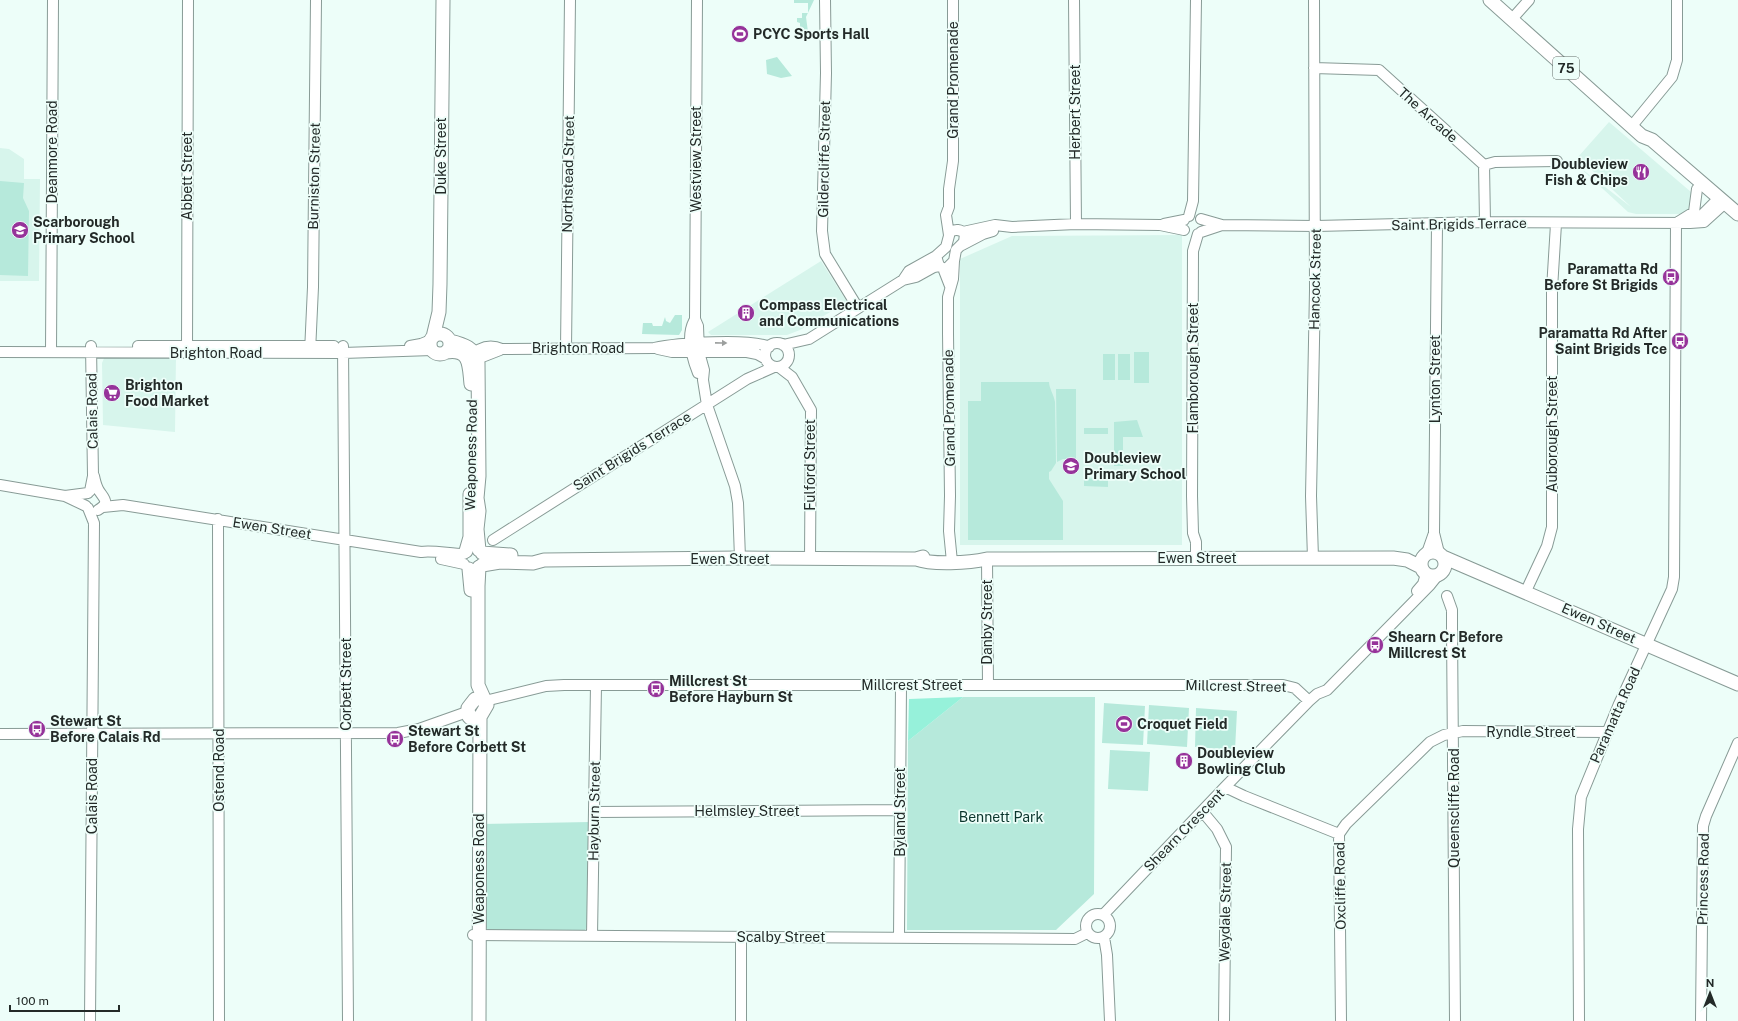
<svg xmlns="http://www.w3.org/2000/svg" width="1738" height="1021" font-family="'Public Sans',sans-serif">
  <style>
    .built { fill: #d7f5ec }
    .green { fill: #b6e9db }
    .water { fill: #96f1da }
    .lines { fill: none; stroke-linecap: round; stroke-linejoin: round }
    .minor-casing { stroke: #889b96; stroke-width: 12 }
    .major-casing { stroke: #889b96; stroke-width: 15 }
    .minor { stroke: #fff; stroke-width: 10 }
    .major { stroke: #fff; stroke-width: 13 }
    .oneway { fill: #9c9f9e }
    .labels { text-anchor: middle; stroke-width: 3.5; stroke-linejoin: round; paint-order: stroke }
    .shield { fill: #edfef9; stroke: #606a67; stroke-width: 1 }
    .shield-label { font-size: 13px; font-weight: bold; fill: #232a28 }
    .poi-label { font-size: 14px; font-weight: bold; fill: #232a28; stroke: #edfef9; text-anchor: start }
    .street-label { font-size: 14px; fill: #232a28; stroke: #edfef9 }
    .park-label { font-size: 14px; fill: #0b362d; stroke: #edfef9 }
  </style>
  <rect width="100%" height="100%" fill="#edfef9"/>
  <path class="built" d="M1609,122L1691,192L1693,197L1690,210L1686,214H1636L1628,212L1578,166L1631,207L1578,157Z
    M0,148L9,149L24,159V179H40L39,281H0Z
    M1182,235V545H960V259L1012,236Z
    M821,261L847,302L800,330L787,335H711L708,332Z
    M105,356H176L175,432L103,425L102,363Z"/>
  <path class="green" d="M794,0H814L806,17L808,32H804V28L800,27V23L797,22V18H802V13H808V3H794Z
    M777,57L792,76L781,78L767,74L766,60Z
    M0,181L24,183L23,198L29,211L28,276L0,275Z
    M675,315H682V330L679,335L642,334L643,323H652L653,326H662L665,317L666,321L670,323Z
    M1134,352H1149V383H1134Z
    M1103,354H1115V380H1103Z
    M1118,354H1130V380H1118Z
    M981,382H1049C1049,388 1054,395 1055,402L1056,463L1051,471L1049,472V479L1063,501V540H968V401H981Z
    M1056,389H1076V459H1063L1057,462Z
    M1137,420L1143,437H1123V466H1114V422Z
    M1084,428H1108V434H1084Z
    M1108,477V487L1084,486V479Z
    M963,697H1095L1094,894L1056,930H907L908,741Z
    M1104,703L1145,706L1143,745L1102,743Z
    M1149,705L1189,708L1187,747L1147,744Z
    M1196,708L1237,711L1235,750L1195,747Z
    M1110,750L1150,752L1148,791L1108,789Z
    M590,822L592,920L583,933H491L482,923L481,824Z"/>
  <path class="water" d="M963,697L908,741L909,699Z"/>
  <g class="lines">
    <defs>
      <path id="minor" d="M697,0L695,319L698,326L699,352L704,370L703,380L707,405L735,486L738,503L740,558
        M825,0L826,73L822,231L825,254L858,308
        M1074,0L1076,224
        M1512,19L1529,0
        M1314,68L1379,70L1484,165L1485,222
        M1631,127L1672,77L1677,60V0
        M1484,165L1495,162L1557,161
        M1189,216L1193,201L1196,0
        M1201,219L1222,225L1316,226L1485,222L1690,223L1704,222L1725,203
        M1678,222L1694,212L1697,189
        M1697,222L1700,217L1719,198
        M1164,224L1184,220
        M1437,224L1434,533L1439,553
        M963,232L995,225L1012,227L1076,224L1160,225L1184,230
        M1201,232L1222,225
        M949,235L946,215L949,207V189L953,161V0
        M962,245L983,234L993,231
        M949,266L954,261L956,250L964,242L965,234C961,229 955,229 950,232L946,247L936,256L939,266L943,268L950,286
        M903,280L909,271L936,256
        M694,321C686,336 692,358 698,373
        M765 355a12 12 0 1 1 24 0a12 12 0 1 1-24 0Z
        M783,345L809,339L903,280L916,277L934,267L939,266
        M138,346H334
        M343,346L348,1021
        M410,346L421,344L431,340
        M566,349L570,0
        M658,349L672,352H747L757,354L766,359
        M0,352L343,353L432,350
        M51,352L53,0
        M187,352L188,0
        M310,352L313,287L316,0
        M469,358C478,348 488,343 502,349L654,348C677,343 750,338 769,347
        M470,360L477,359L500,350
        M779,367L792,377L811,410L810,559
        M94,476C95,481 96,485 98,489C102,497 112,502 98,510
        M0,485L65,496L86,506
        M90,491L93,476L91,346
        M65,496L88,493
        M103,507L123,505L421,552C432,550 451,554 464,554
        M88,508L94,523L90,1021
        M218,519L219,1021
        M493,540L747,379L774,367
        M1427,553L1434,533
        M1196,558V542L1193,533L1192,496L1193,251L1198,234
        M1313,558L1311,496L1315,290L1314,0
        M441,559L464,564
        M987,559L988,685
        M952,562L949,531L950,496L948,333V297L953,279L954,261
        M1417,591L1423,584L1426,574
        M1526,591L1547,546L1552,527V289L1556,224
        M1447,596L1452,610V629L1455,1021
        M485,701L546,686L564,685C803,685 1043,684 1283,685L1295,688L1309,701
        M0,734L398,733L419,729L467,712
        M1225,787L1244,796L1339,834
        M1202,811L1217,829L1226,847L1224,1021
        M595,812L900,810
        M1086 926a12 12 0 1 1 24 0a12 12 0 1 1-24 0Z
        M1103,915L1225,787L1309,701L1317,694L1327,690L1430,585L1438,575
        M473,935L1075,939L1087,933
        M592,936L596,685
        M741,937V1021
        M899,937L901,686
        M1104,937L1107,955L1110,1021
        M1341,1021L1339,834L1346,824L1430,742L1444,735L1463,731L1608,732
        M1579,1021L1578,829L1581,797L1619,704L1672,589L1674,577L1676,223
        M1701,1021L1703,826L1706,816L1738,743"/>
      <path id="major" d="M1490,0L1642,136L1652,140L1738,214
        M430 344a10 10 0 1 1 20 0a10 10 0 1 1-20 0Z
        M433,337L439,312L440,284L443,0
        M450,341C463,344 476,348 478,363L479,476L477,498L479,511L477,529L479,550
        M446,352C471,348 469,366 471,384
        M466,551L470,537V494
        M1421 564a12 12 0 1 1 24 0a12 12 0 1 1-24 0Z
        M482,553L511,555
        M1443,557L1738,684
        M916,559C932,565 969,563 987,559L1393,558L1407,560L1421,567
        M482,565L500,562L533,563L544,560L740,558L916,559L923,557
        M479,567L478,586V685L487,705L480,717L472,719L469,717L468,708L475,699H483
        M469,569L471,590
        M479,1021L480,717"/>
    </defs>
    <use href="#minor" class="minor-casing"/>
    <use href="#major" class="major-casing"/>
    <use href="#minor" class="minor"/>
    <use href="#major" class="major"/>
  </g>
  <defs><path id="oneway-solid" d="M-6-.8H1V-3.2L6.5 0L1 3.2V.8H-6Z"/></defs>
  <use class="oneway" href="#oneway-solid" transform="translate(721 343) rotate(1)"/>
  <defs>
    <symbol id="stadium-disc" viewBox="-11 -11 22 22"><circle r="9.5" fill="#96339a" stroke="#edfef9"/><path d="M0-5a6.5 5 0 1 0 0 10a6.5 5 0 1 0 0-10ZM-3.5-1.8h7v3.6h-7Z" fill="#fff"/></symbol>
    <symbol id="restaurant-disc" viewBox="-11 -11 22 22"><circle r="9.5" fill="#96339a" stroke="#edfef9"/><path d="M-5-6h1v4h1v-4h1v4h1v-4h1v5L-1.5 .5V6h-2V.5L-5-1ZM5-6V6H3V1.5H1.5Q1.5-4 5-6Z" fill="#fff"/></symbol>
    <symbol id="school-disc" viewBox="-11 -11 22 22"><circle r="9.5" fill="#96339a" stroke="#edfef9"/><path d="M0-5L7-2L0 1L-7-2ZM-4 1L0 2.5L4 1V4Q0 6-4 4Z" fill="#fff"/></symbol>
    <symbol id="bus-disc" viewBox="-11 -11 22 22"><circle r="9.5" fill="#96339a" stroke="#edfef9"/><path d="M-5-6H5V4H4V6H2V4H-2V6H-4V4H-5ZM-3.5-4V0h7V-4ZM-3.5 1.2v1.5H-2V1.2ZM2 1.2v1.5H3.5V1.2Z" fill="#fff"/></symbol>
    <symbol id="building-disc" viewBox="-11 -11 22 22"><circle r="9.5" fill="#96339a" stroke="#edfef9"/><path d="M-4-6H4V6H1V3H-1V6H-4ZM-2.5-4.3h1.7v1.8h-1.7ZM.8-4.3h1.7v1.8H.8ZM-2.5-1h1.7V.8h-1.7ZM.8-1h1.7V.8H.8Z" fill="#fff"/></symbol>
    <symbol id="supermarket-disc" viewBox="-11 -11 22 22"><circle r="9.5" fill="#96339a" stroke="#edfef9"/><path d="M-6-5.5h2.5l.6 2H6L4.5 2H-2.5L-4.4-4H-6ZM-1.5 3.2a1.3 1.3 0 1 0 .1 0ZM3 3.2a1.3 1.3 0 1 0 .1 0Z" fill="#fff"/></symbol>
  </defs>
  <g fill-rule="evenodd">
    <use href="#stadium-disc" x="730" y="24" width="20" height="20"/>
    <use href="#restaurant-disc" x="1631" y="162" width="20" height="20"/>
    <use href="#school-disc" x="10" y="220" width="20" height="20"/>
    <use href="#bus-disc" x="1661" y="267" width="20" height="20"/>
    <use href="#building-disc" x="736" y="303" width="20" height="20"/>
    <use href="#bus-disc" x="1670" y="331" width="20" height="20"/>
    <use href="#supermarket-disc" x="102" y="383" width="20" height="20"/>
    <use href="#school-disc" x="1061" y="456" width="20" height="20"/>
    <use href="#bus-disc" x="1365" y="635" width="20" height="20"/>
    <use href="#bus-disc" x="646" y="679" width="20" height="20"/>
    <use href="#stadium-disc" x="1114" y="714" width="20" height="20"/>
    <use href="#bus-disc" x="27" y="719" width="20" height="20"/>
    <use href="#bus-disc" x="385" y="729" width="20" height="20"/>
    <use href="#building-disc" x="1174" y="751" width="20" height="20"/>
  </g>
  <g class="labels">
    <rect class="shield" x="1553" y="57" width="26" height="22" rx="3"/>
    <g class="shield-label">
      <text x="1566" y="73">75</text>
    </g>
    <g class="poi-label">
      <text x="753" y="39">PCYC Sports Hall</text>
      <text x="1628" y="169" text-anchor="end">Doubleview<tspan x="1628" dy="16">Fish &amp; Chips</tspan></text>
      <text x="33" y="227">Scarborough<tspan x="33" dy="16">Primary School</tspan></text>
      <text x="1658" y="274" text-anchor="end">Paramatta Rd<tspan x="1658" dy="16">Before St Brigids</tspan></text>
      <text x="759" y="310">Compass Electrical<tspan x="759" dy="16">and Communications</tspan></text>
      <text x="1667" y="338" text-anchor="end">Paramatta Rd After<tspan x="1667" dy="16">Saint Brigids Tce</tspan></text>
      <text x="125" y="390">Brighton<tspan x="125" dy="16">Food Market</tspan></text>
      <text x="1084" y="463">Doubleview<tspan x="1084" dy="16">Primary School</tspan></text>
      <text x="1388" y="642">Shearn Cr Before<tspan x="1388" dy="16">Millcrest St</tspan></text>
      <text x="669" y="686">Millcrest St<tspan x="669" dy="16">Before Hayburn St</tspan></text>
      <text x="50" y="726">Stewart St<tspan x="50" dy="16">Before Calais Rd</tspan></text>
      <text x="1137" y="729">Croquet Field</text>
      <text x="408" y="736">Stewart St<tspan x="408" dy="16">Before Corbett St</tspan></text>
      <text x="1197" y="758">Doubleview<tspan x="1197" dy="16">Bowling Club</tspan></text>
    </g>
    <g class="street-label">
      <text transform="translate(953 80) rotate(-90)" y="5">Grand Promenade</text>
      <text transform="translate(1075 112) rotate(-90)" y="5">Herbert Street</text>
      <text transform="translate(1428 115) rotate(42)" y="5">The Arcade</text>
      <text transform="translate(52 152) rotate(-90)" y="5">Deanmore Road</text>
      <text transform="translate(441 156) rotate(-90)" y="5">Duke Street</text>
      <text transform="translate(696 159) rotate(-90)" y="5">Westview Street</text>
      <text transform="translate(824 159) rotate(-89)" y="5">Gildercliffe Street</text>
      <text transform="translate(568 174) rotate(-89)" y="5">Northstead Street</text>
      <text transform="translate(187 176) rotate(-90)" y="5">Abbett Street</text>
      <text transform="translate(314 176) rotate(-89)" y="5">Burniston Street</text>
      <text transform="translate(1459 224) rotate(-1)" y="5">Saint Brigids Terrace</text>
      <text transform="translate(1315 279) rotate(-89)" y="5">Hancock Street</text>
      <text x="578" y="353">Brighton Road</text>
      <text x="216" y="358">Brighton Road</text>
      <text transform="translate(1193 368) rotate(-90)" y="5">Flamborough Street</text>
      <text transform="translate(1435 379) rotate(-90)" y="5">Lynton Street</text>
      <text transform="translate(949 408) rotate(-91)" y="5">Grand Promenade</text>
      <text transform="translate(92 411) rotate(-91)" y="5">Calais Road</text>
      <text transform="translate(1552 434) rotate(-90)" y="5">Auborough Street</text>
      <text transform="translate(632 451) rotate(-32)" y="5">Saint Brigids Terrace</text>
      <text transform="translate(471 455) rotate(-89)" y="5">Weaponess Road</text>
      <text transform="translate(810 465) rotate(-90)" y="5">Fulford Street</text>
      <text transform="translate(272 528) rotate(9)" y="5">Ewen Street</text>
      <text x="1197" y="563">Ewen Street</text>
      <text x="730" y="564">Ewen Street</text>
      <text transform="translate(987 622) rotate(-90)" y="5">Danby Street</text>
      <text transform="translate(1599 623) rotate(24)" y="5">Ewen Street</text>
      <text transform="translate(346 684) rotate(-90)" y="5">Corbett Street</text>
      <text x="912" y="690">Millcrest Street</text>
      <text transform="translate(1236 686) rotate(1)" y="5">Millcrest Street</text>
      <text transform="translate(1615 715) rotate(-66)" y="5">Paramatta Road</text>
      <text x="1531" y="737">Ryndle Street</text>
      <text transform="translate(219 770) rotate(-90)" y="5">Ostend Road</text>
      <text transform="translate(92 796) rotate(-90)" y="5">Calais Road</text>
      <text transform="translate(1454 808) rotate(-90)" y="5">Queenscliffe Road</text>
      <text transform="translate(594 811) rotate(-89)" y="5">Hayburn Street</text>
      <text x="747" y="816">Helmsley Street</text>
      <text transform="translate(900 812) rotate(-90)" y="5">Byland Street</text>
      <text transform="translate(1184 830) rotate(-46)" y="5">Shearn Crescent</text>
      <text transform="translate(479 869) rotate(-90)" y="5">Weaponess Road</text>
      <text transform="translate(1703 879) rotate(-89)" y="5">Princess Road</text>
      <text transform="translate(1340 886) rotate(-91)" y="5">Oxcliffe Road</text>
      <text transform="translate(1225 912) rotate(-89)" y="5">Weydale Street</text>
      <text x="781" y="942">Scalby Street</text>
    </g>
    <g class="park-label">
      <text x="1001" y="822">Bennett Park</text>
    </g>
  </g>
  <g transform="translate(1710 993)" stroke="#edfef9" stroke-width="3" paint-order="stroke">
  <path d="M0-3L7 15L0 10L-7 15Z" fill="#232a28"/>
  <text y="-6" font-size="11" font-weight="bold" text-anchor="middle" fill="#232a28">N</text>
  </g>
  <path d="M10 1005v6h109v-6" fill="none" stroke="#232a28" stroke-width="2"/>
  <text x="16" y="1005" font-size="12" fill="#232a28" stroke="#edfef9" stroke-width="3" paint-order="stroke">100 m</text>
</svg>
